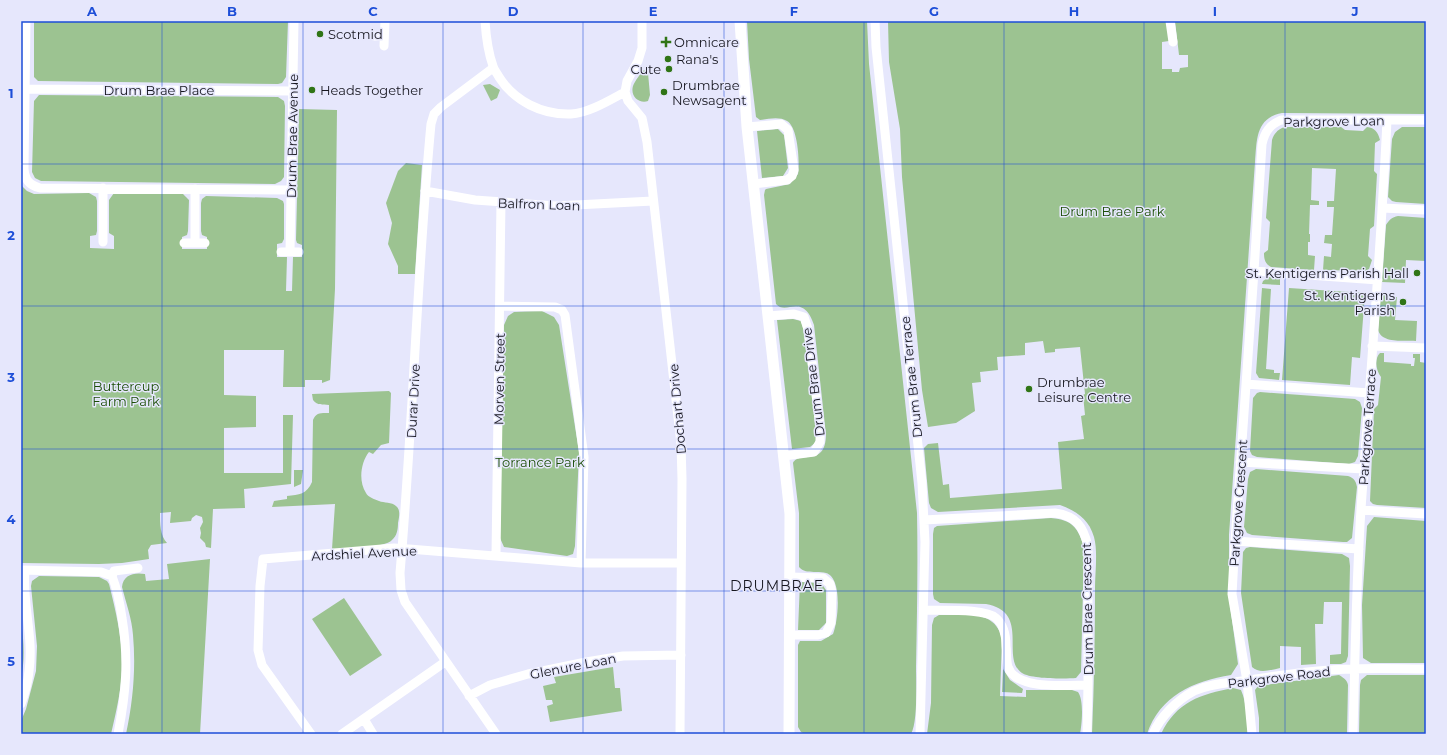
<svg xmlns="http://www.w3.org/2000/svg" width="1447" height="755" font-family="Montserrat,sans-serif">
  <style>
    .green { fill: #9cc391 }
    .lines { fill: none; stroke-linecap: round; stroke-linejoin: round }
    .minor { stroke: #fff; stroke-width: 9 }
    .tertiary { stroke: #fff; stroke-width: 11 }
    .grid { fill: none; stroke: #1d4ed8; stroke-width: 1; stroke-opacity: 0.55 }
    .poi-dot { fill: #307516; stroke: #e6e7fc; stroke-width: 1.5 }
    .labels { text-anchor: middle; stroke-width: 3; stroke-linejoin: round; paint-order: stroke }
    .poi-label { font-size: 13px; fill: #16161f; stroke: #e6e7fc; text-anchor: start }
    .street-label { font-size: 13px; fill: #16161f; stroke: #e6e7fc }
    .park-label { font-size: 13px; fill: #1b4d06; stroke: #e6e7fc }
    .neighbourhood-label { font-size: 14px; letter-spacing: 1px; fill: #16161f; stroke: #e6e7fc }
    .neatline { fill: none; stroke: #1d4ed8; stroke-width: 1.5 }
    .grid-label { font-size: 13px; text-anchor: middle; font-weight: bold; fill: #1d4ed8 }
  </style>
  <rect width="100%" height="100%" fill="#e6e7fc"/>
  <path class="green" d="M34,21H288L286,77L282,83L278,84L38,81L34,77Z
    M747,21H867L869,64L917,513C918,565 917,616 916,667C916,683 918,721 911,734H805L801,732L798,727V645L800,641H821L833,634C838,622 843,578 826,573C817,570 806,575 799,567V513L793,463C800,450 825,468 826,435L814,325C803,292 786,316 776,304L764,195L765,190L766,189L790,184L798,174C800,163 798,127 787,121C779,116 768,119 760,120L756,117L749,59Z
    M888,21H1167L1169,41L1162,42V69H1172V72H1179L1180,68L1188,67V55H1179L1175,21H1426V114L1282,113C1255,118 1257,141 1255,162L1229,535V598L1238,664L1231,675C1193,681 1160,696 1147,734H1092C1094,685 1095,637 1095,588C1095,573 1098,551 1094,537C1089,519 1076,511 1060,505L938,512L931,508L929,503L924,448L928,444L938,443L943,485L949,484L950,498L1062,489L1058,442L1084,439L1081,416L1085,415L1083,395L1085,394L1080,347L1055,349V352L1045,353L1043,341L1025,343V355L997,357L998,370L980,372L981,382L972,383L975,411L956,423L928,427L922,390L902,177L900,129L889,62Z
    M644,70L647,71L648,73L650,95L648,101C639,104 630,96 633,86C635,81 640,74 644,70Z
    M490,84L500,90L497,98L491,101L483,85Z
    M39,95L278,97L284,101L285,106L284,177L281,181L275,184L41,181L35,178L32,172L34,101Z
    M299,109L337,110L335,289L330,380L322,383V380H305V387H283L284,350H224V395L256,396V427L224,428V473H283V415H293L291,484L244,489L245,508L213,509L211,548L206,547L205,543L200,538L201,533L200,528L203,522L202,517L196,515L192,518L191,521L170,523L171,512L160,513C160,523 160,536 167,543L151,545L148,550L149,559L122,563L99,564L21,563V185L27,191L34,194L89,193L96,197L97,201V231L96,235L90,236V248L114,249V236L109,233V200L114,193L183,194L189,200L188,231L187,235L182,237V249H207V237L202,235L201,231V203L202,199L206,196L277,198L283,201L284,204V239L282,243L277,244V257H287L286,291H292L293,257H302V245L297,243L296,240Z
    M1284,127H1341L1345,130L1363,131L1367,127C1375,128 1378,132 1380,140L1375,143L1374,171L1377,174L1374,226L1370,229L1368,256L1372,260L1369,269L1366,271L1323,270L1324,256L1331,257L1332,244L1324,243L1325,235H1332L1334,207H1327V201H1334L1336,169L1312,168L1311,200L1319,201V205H1310L1309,234H1310V242H1308V255L1315,256L1314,270L1271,267C1265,264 1264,259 1264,253L1268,250L1270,222L1266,218L1272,140C1274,134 1277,130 1284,127Z
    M1402,127H1426V204L1396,202L1392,201L1388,197L1392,139L1395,132Z
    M778,129L784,135L788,168L783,176L762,178L757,131Z
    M406,163L422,165L415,274H398V266L388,244L392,223L386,203L398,171Z
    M1398,216L1426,218V261L1406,260L1405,283L1382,282L1386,225C1389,220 1392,217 1398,216Z
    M1269,277L1280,278V285L1262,284L1263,281Z
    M1262,288L1271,289L1266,369L1274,370V373H1280L1279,380L1259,378L1256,373Z
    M1289,288L1365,293L1360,358L1352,357L1350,385L1282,380Z
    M1381,292L1390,294V297H1397L1395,320L1417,321L1416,341C1404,340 1382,344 1378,330Z
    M542,311L554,317L559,325L579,452L575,546L573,554L567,556L504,547L500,538L504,325L508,316L514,312Z
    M793,319L801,321L803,328L817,437L815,443L810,447L792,449L777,320Z
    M1380,353H1384V362L1411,364V366H1414L1415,358H1413V354H1420V362L1426,363V508L1377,505L1373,504L1370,501L1374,409L1378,405L1381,377C1376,370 1374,359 1380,353Z
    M389,391L391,393L389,443L381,445L373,454L369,452C361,462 358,481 366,493C368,497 374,499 379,501C384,503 392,502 396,506C401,510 399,517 398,523C398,529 397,536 392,540C385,548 344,548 332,549L335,504L272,507L274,501L287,499V496C299,495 307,494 312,482L313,420C316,412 322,413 329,413V405C322,404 318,406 313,400L312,394Z
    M1260,392L1355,399L1360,402L1362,408L1358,456L1355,462L1349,464L1257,457L1252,455L1250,451L1253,398L1257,393Z
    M1256,469L1348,476C1354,478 1356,481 1357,487L1352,538L1347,542H1343L1252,535L1247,533L1244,527L1248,479L1250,472Z
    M294,470H303L301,484L294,487Z
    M1374,517L1426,521V663H1371L1363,658L1362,605L1367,526Z
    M1051,518C1073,520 1078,528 1084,547L1081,672L1076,678C1065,679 1031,679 1022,673C1000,658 1031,612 986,604L940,603L934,599L933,594V534L934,528L937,526Z
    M1250,547L1342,554L1349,558L1350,566L1348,656L1346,662L1341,664H1330V655L1341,654L1342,602H1324L1323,624H1315L1316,664L1301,665V647L1280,646V668C1271,670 1259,674 1252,667L1241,593L1243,552L1246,548Z
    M210,559L200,734H126C133,702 136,668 133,635C132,619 126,603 122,587C123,575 134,572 145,574L146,581L169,579L167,564Z
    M39,576L99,577L107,581L109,584C116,612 123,641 122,670C121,691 116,713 111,734H21V721L26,709L36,671L37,646L31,586L32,581Z
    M800,582L821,583L826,590V623L819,630H798Z
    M344,598L382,655L350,676L312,619Z
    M939,615C964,616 995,608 1002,639L1000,696L1026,697V690H1072L1078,692C1084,700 1082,724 1080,734H927L931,703L932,625L934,618Z
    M21,621C24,641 25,660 21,679Z
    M613,667L615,688H620L622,711L550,722L547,706L553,704L552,700H546L543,686L556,683L554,677Z
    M1003,669L1010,680L1023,689L1022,693L1002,692Z
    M1339,675C1344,678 1347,680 1348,685L1347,734H1259V718L1255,690L1258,686Z
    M1367,675H1426V734H1359L1360,685L1361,680Z
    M1233,688L1241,690C1247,704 1247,719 1248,734H1161C1176,702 1201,694 1233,688Z"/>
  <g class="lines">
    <path class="minor" d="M26,21L24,169C25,180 29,185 40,188L291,190
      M485,21C486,36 488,52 493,66C494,70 497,73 499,77C514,101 542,115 571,114C589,113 610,100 625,92
      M642,21V48L638,61L627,81L625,92L628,101L642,118L647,142L681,444L682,479L680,734
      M875,21L876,47L922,483L925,542L920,734
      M1170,21L1173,42
      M374,36H384
      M384,46L385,21
      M493,68L441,107L434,114L431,124C417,273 413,423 400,573L401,590L405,602L496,734
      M25,89L292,91
      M747,127L781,124L788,130L794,170L792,176L787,180L754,184
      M425,191L475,200L556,206L653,201
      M1382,208L1426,210
      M103,242V188
      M184,243H205
      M195,243V189
      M281,252H299
      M290,252L294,21
      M1254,271L1378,280
      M501,306L555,307L562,310L565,315L584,457L581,563
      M768,316L794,314L804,317L808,329L820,427V442L814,452L784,456
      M1372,346L1426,348
      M1246,384L1369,393
      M1240,462L1364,469
      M1361,510L1426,514
      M924,520L1055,513C1076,516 1083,526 1088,546V685L1087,734
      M1235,541L1359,549
      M496,555L501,202
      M21,570L101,572L112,576L114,571L138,568
      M112,576C117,589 120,603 122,618C129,660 126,692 118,734
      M924,610C940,611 985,608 996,618C1004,625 1006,635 1006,646C1007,652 1006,661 1008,667C1016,691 1069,685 1088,685
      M789,635H818L826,633L831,623L832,592L830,584L823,578L790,577
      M469,696L490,685L528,674L586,662L623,656L681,655
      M21,704C25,693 28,682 29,671C34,638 22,604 25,571
      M364,719L373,734
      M311,734L262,665L258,650L260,586L263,559L394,548L409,549L581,563H681
      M342,734L445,662
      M1153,734C1160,717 1177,700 1194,691C1211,683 1230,683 1248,680C1283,675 1320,669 1356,669C1379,668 1403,669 1426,669
      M1252,734L1247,681L1232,594L1235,541L1254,271L1262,144C1265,131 1270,125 1281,120H1426
      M1353,734C1355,659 1356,584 1361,509C1370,379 1381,250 1387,120"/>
    <path class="tertiary" d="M740,21L747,127L790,514L789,734"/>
  </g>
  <path class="grid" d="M162,21V734M303,21V734M443,21V734M583,21V734M724,21V734M864,21V734M1004,21V734M1144,21V734M1285,21V734M21,164H1426M21,306H1426M21,449H1426M21,591H1426"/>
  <g class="poi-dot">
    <circle cx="320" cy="34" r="4"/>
    <path d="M664 36h4v4h4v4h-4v4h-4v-4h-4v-4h4z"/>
    <circle cx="668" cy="59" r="4"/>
    <circle cx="669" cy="69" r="4"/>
    <circle cx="312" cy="90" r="4"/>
    <circle cx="664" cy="92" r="4"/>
    <circle cx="1417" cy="273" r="4"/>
    <circle cx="1403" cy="302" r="4"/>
    <circle cx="1029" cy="389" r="4"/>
  </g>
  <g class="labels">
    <g class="poi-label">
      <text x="328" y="39">Scotmid</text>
      <text x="674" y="47">Omnicare</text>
      <text x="676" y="64">Rana's</text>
      <text x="661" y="74" text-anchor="end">Cute</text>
      <text x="672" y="90">Drumbrae<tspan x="672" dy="15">Newsagent</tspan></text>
      <text x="320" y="95">Heads Together</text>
      <text x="1409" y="278" text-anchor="end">St. Kentigerns Parish Hall</text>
      <text x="1395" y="300" text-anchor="end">St. Kentigerns<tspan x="1395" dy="15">Parish</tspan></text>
      <text x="1037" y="387">Drumbrae<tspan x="1037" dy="15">Leisure Centre</tspan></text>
    </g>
    <g class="street-label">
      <text x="159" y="95">Drum Brae Place</text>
      <text transform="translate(1334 121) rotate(-1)" y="5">Parkgrove Loan</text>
      <text transform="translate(292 136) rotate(-89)" y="5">Drum Brae Avenue</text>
      <text transform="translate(539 204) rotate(2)" y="5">Balfron Loan</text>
      <text transform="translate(911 377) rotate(-96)" y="5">Drum Brae Terrace</text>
      <text transform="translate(499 379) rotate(-89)" y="5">Morven Street</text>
      <text transform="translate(813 382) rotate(-97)" y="5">Drum Brae Drive</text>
      <text transform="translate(413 401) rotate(-87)" y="5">Durar Drive</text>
      <text transform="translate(677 409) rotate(-95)" y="5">Dochart Drive</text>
      <text transform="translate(1367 427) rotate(-86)" y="5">Parkgrove Terrace</text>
      <text transform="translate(1238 503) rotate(-86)" y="5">Parkgrove Crescent</text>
      <text transform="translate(364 553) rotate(-3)" y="5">Ardshiel Avenue</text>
      <text transform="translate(1087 609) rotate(-91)" y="5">Drum Brae Crescent</text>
      <text transform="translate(573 666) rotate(-11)" y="5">Glenure Loan</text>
      <text transform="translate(1279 677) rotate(-7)" y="5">Parkgrove Road</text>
    </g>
    <g class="park-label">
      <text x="1112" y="216">Drum Brae Park</text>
      <text x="126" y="391">Buttercup<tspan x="126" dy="15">Farm Park</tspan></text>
      <text x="540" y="467">Torrance Park</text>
    </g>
    <g class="neighbourhood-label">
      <text x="777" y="591">DRUMBRAE</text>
    </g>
  </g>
  <rect width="1447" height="755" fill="none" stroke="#e6e7fc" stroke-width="44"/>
  <rect x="22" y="22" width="1403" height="711" class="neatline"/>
  <g class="grid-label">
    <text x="92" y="16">A</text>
    <text x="232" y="16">B</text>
    <text x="373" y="16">C</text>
    <text x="513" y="16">D</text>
    <text x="653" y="16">E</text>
    <text x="794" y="16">F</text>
    <text x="934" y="16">G</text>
    <text x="1074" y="16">H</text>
    <text x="1215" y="16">I</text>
    <text x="1355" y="16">J</text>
    <text x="11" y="98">1</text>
    <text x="11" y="240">2</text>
    <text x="11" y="382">3</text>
    <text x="11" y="524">4</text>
    <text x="11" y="666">5</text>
  </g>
</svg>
